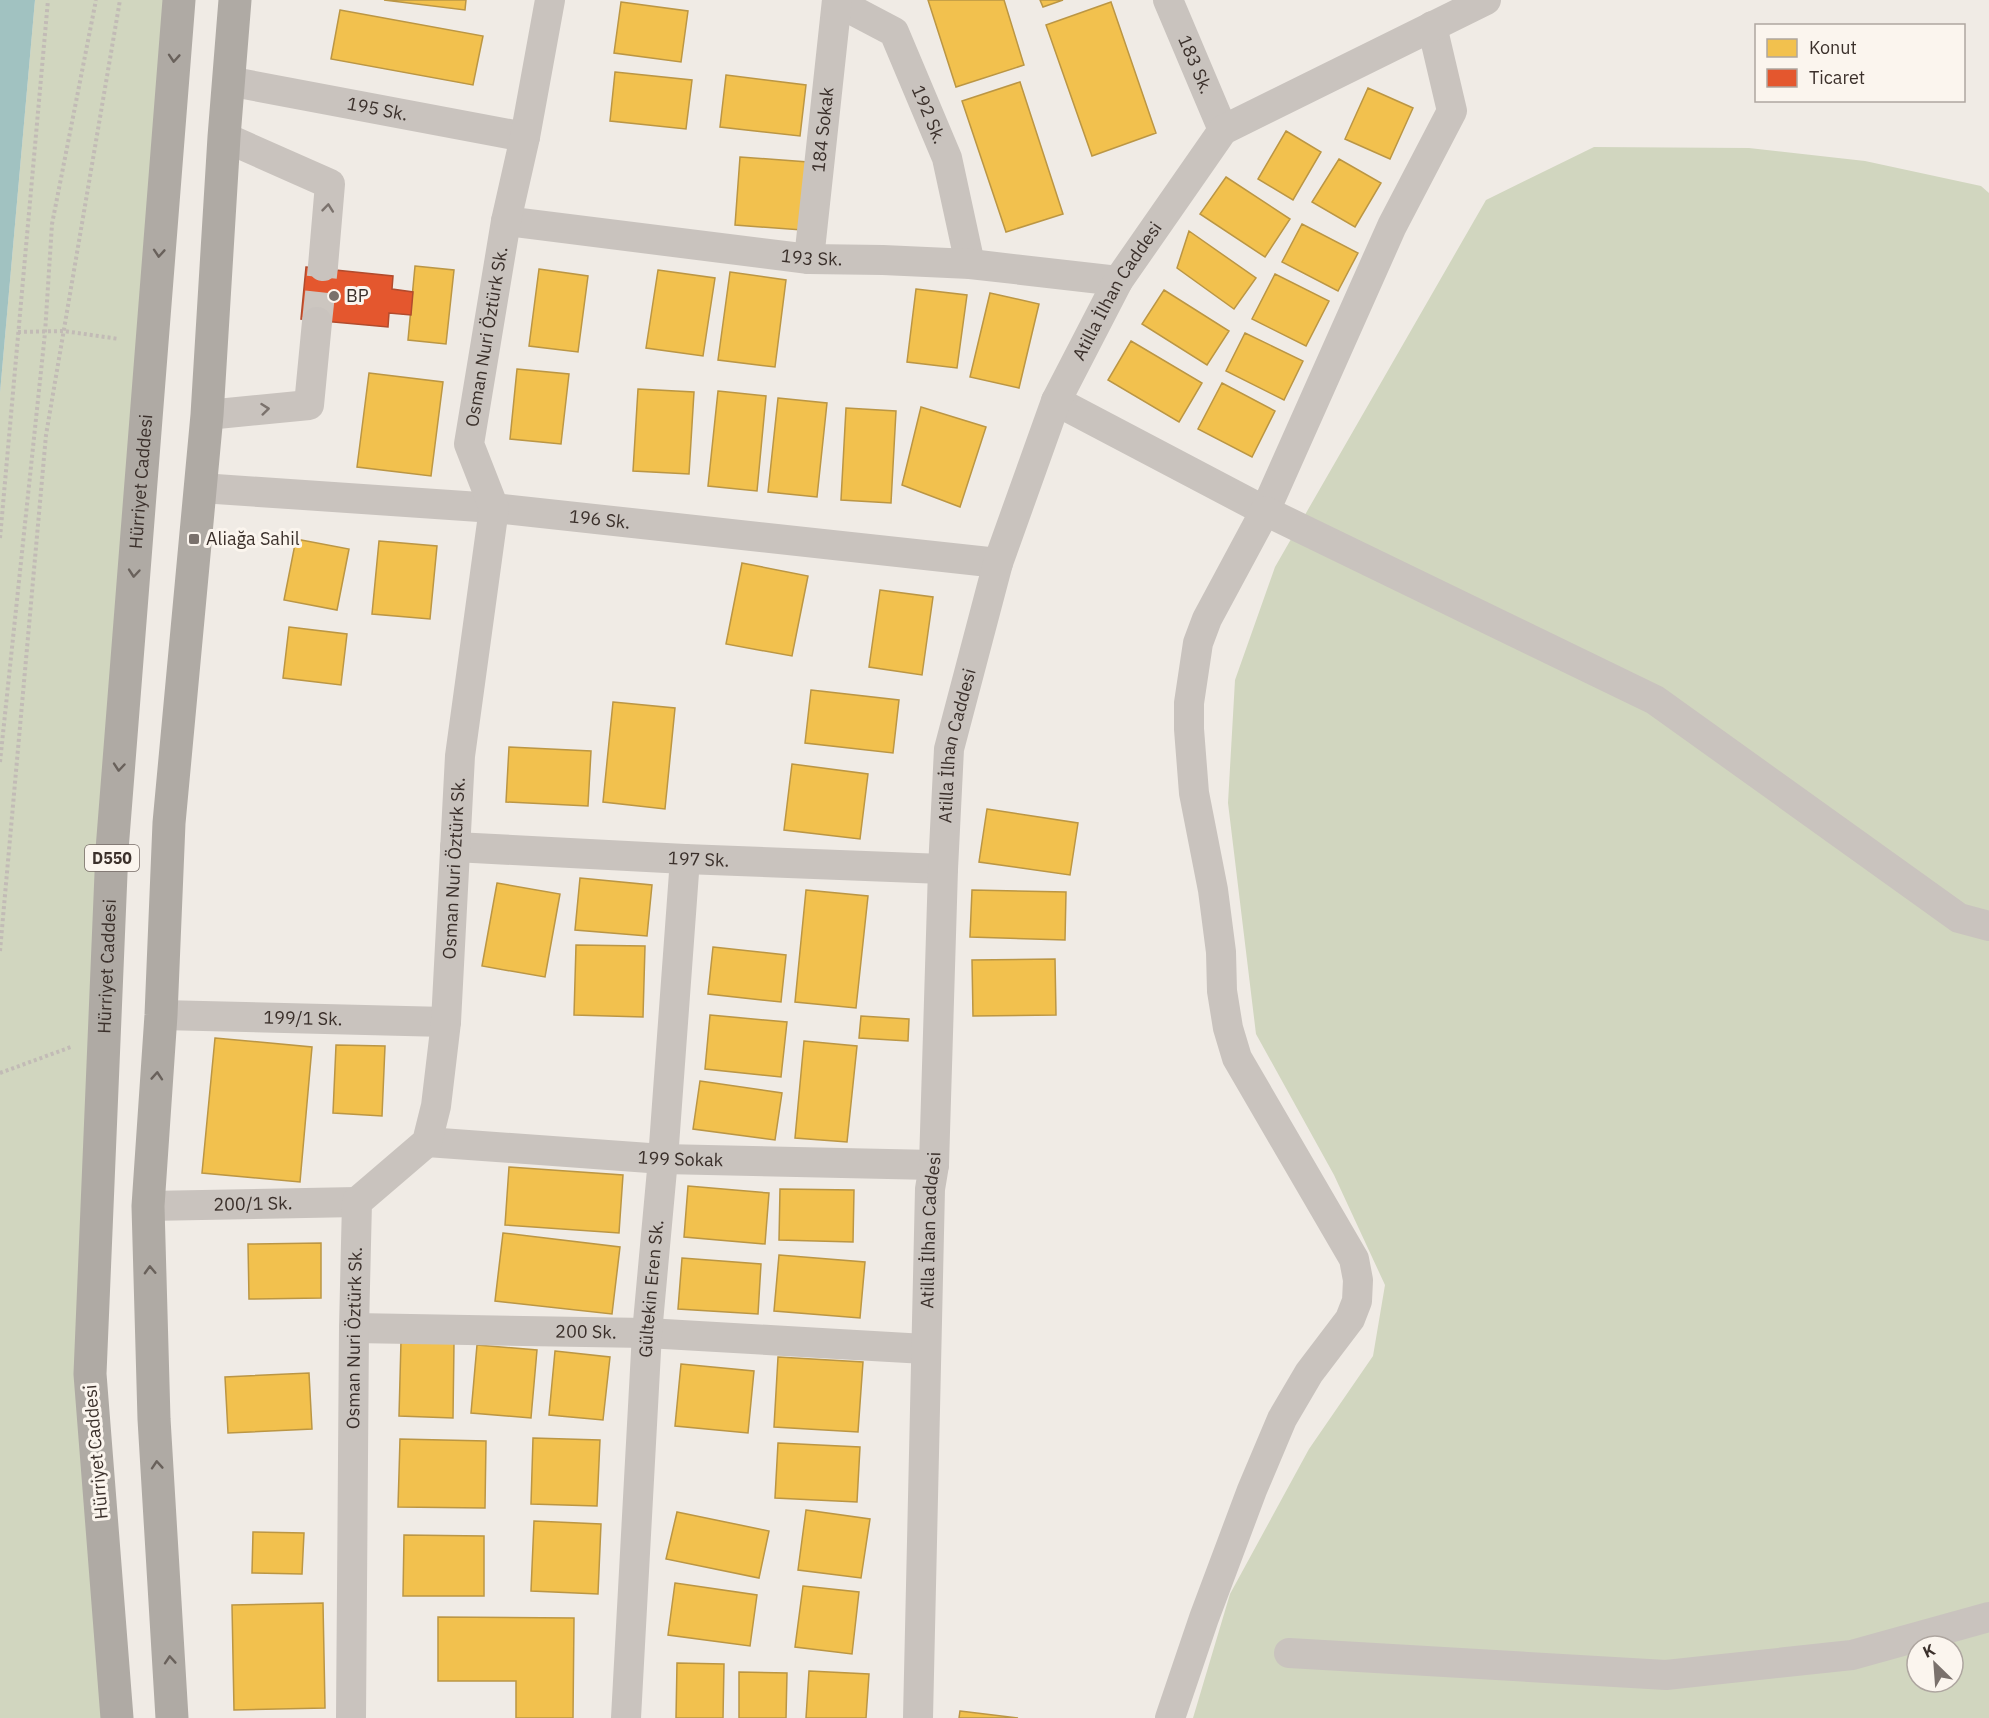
<svg xmlns="http://www.w3.org/2000/svg" width="1989" height="1718" font-family="'IBM Plex Sans',sans-serif">
  <style>
    .green { fill: #d1d6bf; fill-rule: evenodd }
    .water { fill: #a1c2c1 }
    .homes { fill: #f2c14e; stroke: #bb9644; stroke-width: 1.5 }
    .shops { fill: #e4572e; stroke: #b14b2d; stroke-width: 1.5 }
    .lines { fill: none; stroke-linecap: round; stroke-linejoin: round }
    .minor-tunnel { stroke: #ccc6c0; stroke-width: 30; stroke-dasharray: 30 15; stroke-linecap: butt }
    .path { stroke: #c2bbb6; stroke-width: 4; stroke-dasharray: 3 3; stroke-linecap: butt }
    .minor { stroke: #c9c3be; stroke-width: 30 }
    .highway { stroke: #afaaa4; stroke-width: 33 }
    .oneway { stroke: #69615b }
    .oneway2 { stroke: #7b726d }
    .poi-dot { fill: #7a716c; stroke: #fbf5ee; stroke-width: 2 }
    .labels { text-anchor: middle; stroke-width: 6; stroke-linejoin: round; paint-order: stroke }
    .shield { fill: #fbf5ee; stroke: #756b66; stroke-width: 1.5 }
    .shield-label { font-size: 16px; font-weight: bold; fill: #3b302b }
    .street-label { font-size: 18px; fill: #3b302b; stroke: #fbf5ee }
    .poi-label { font-size: 18px; fill: #3b302b; stroke: #fbf5ee; text-anchor: start }
  </style>
  <rect width="100%" height="100%" fill="#f0ebe5"/>
  <path class="green" d="M35,0H179L90,1374L117,1718H0V393Z
    M1594,147L1749,148L1865,161L1981,186L1989,193V1718H1193L1230,1594L1309,1449L1373,1356L1385,1285L1334,1175L1256,1034L1228,803L1235,680L1275,567L1486,200ZM1917,1646H1953V1682H1917Z"/>
  <path class="water" d="M0,0H35L0,393Z"/>
  <path class="homes" d="M384,0H466L465,10Z
    M928,0H1004L1024,65L956,87Z
    M1040,0H1063L1043,7Z
    M621,2L688,11L681,62L614,53Z
    M1111,2L1156,133L1092,156L1046,25Z
    M340,10L483,36L473,85L331,59Z
    M615,72L692,80L686,129L610,121Z
    M726,75L806,85L800,136L720,127Z
    M1020,82L1063,214L1006,232L962,101Z
    M1368,88L1413,108L1390,159L1345,139Z
    M1286,131L1321,152L1293,200L1258,179Z
    M740,157L808,162L802,230L735,225Z
    M1339,159L1381,183L1355,227L1312,202Z
    M1226,177L1290,219L1265,257L1200,214Z
    M1302,224L1358,253L1338,291L1282,262Z
    M1189,231L1256,278L1234,309L1177,268Z
    M415,266L454,270L446,344L408,340Z
    M539,269L588,276L578,352L529,346Z
    M658,270L715,278L703,356L646,348Z
    M730,272L786,280L775,367L718,360Z
    M1275,274L1329,301L1306,346L1252,319Z
    M916,289L967,295L957,368L907,362Z
    M1164,290L1229,331L1207,365L1142,324Z
    M990,293L1039,304L1019,388L970,377Z
    M1245,333L1303,361L1284,400L1226,371Z
    M1131,341L1202,383L1179,422L1108,380Z
    M517,369L569,374L561,444L510,439Z
    M369,373L443,382L431,476L357,467Z
    M1222,383L1275,411L1252,457L1198,429Z
    M638,389L694,392L689,474L633,471Z
    M718,391L766,396L757,491L708,486Z
    M778,398L827,403L817,497L768,492Z
    M921,407L986,427L960,507L902,485Z
    M846,408L896,411L891,503L841,500Z
    M296,539L349,549L337,610L284,600Z
    M379,541L437,546L430,619L372,614Z
    M742,563L808,576L792,656L726,644Z
    M880,590L933,597L922,675L869,667Z
    M289,627L347,634L341,685L283,678Z
    M811,690L899,700L893,753L805,743Z
    M613,702L675,708L665,809L603,802Z
    M509,747L591,751L588,806L506,802Z
    M792,764L868,774L860,839L784,830Z
    M987,809L1078,823L1070,875L979,862Z
    M580,878L652,885L647,936L575,930Z
    M497,883L560,894L545,977L482,966Z
    M806,890L868,896L856,1008L795,1002Z
    M972,890L1066,892L1065,940L970,937Z
    M576,945L645,946L643,1017L574,1015Z
    M713,947L786,955L781,1002L708,994Z
    M1055,959L1056,1015L973,1016L972,960Z
    M710,1015L787,1022L781,1077L705,1069Z
    M861,1016L909,1019L908,1041L859,1038Z
    M215,1038L312,1047L300,1182L202,1173Z
    M804,1041L857,1046L847,1142L795,1138Z
    M336,1045L385,1046L382,1116L333,1113Z
    M700,1081L782,1093L775,1140L693,1129Z
    M509,1167L623,1175L619,1233L505,1225Z
    M688,1186L769,1193L765,1244L684,1237Z
    M780,1189L854,1190L853,1242L779,1240Z
    M503,1233L620,1247L612,1314L495,1301Z
    M321,1243V1298L249,1299L248,1244Z
    M779,1255L865,1262L860,1318L774,1311Z
    M682,1258L761,1264L758,1314L678,1309Z
    M401,1341L454,1342L453,1418L399,1416Z
    M477,1345L537,1350L531,1418L471,1413Z
    M555,1351L610,1357L603,1420L549,1415Z
    M778,1357L863,1362L858,1432L774,1427Z
    M681,1364L754,1371L748,1433L675,1426Z
    M309,1373L312,1429L228,1433L225,1377Z
    M533,1438L600,1440L597,1506L531,1504Z
    M400,1439L486,1441L485,1508L398,1507Z
    M778,1443L860,1447L857,1502L775,1498Z
    M806,1510L870,1519L861,1578L798,1570Z
    M677,1512L769,1531L759,1578L666,1559Z
    M534,1521L601,1524L598,1594L531,1591Z
    M253,1532L304,1533L302,1574L252,1573Z
    M404,1535L484,1536V1596H403Z
    M675,1583L757,1595L750,1646L668,1635Z
    M803,1586L859,1592L852,1654L795,1647Z
    M323,1603L325,1708L234,1710L232,1605Z
    M438,1617L574,1618L573,1718H516V1681H438Z
    M677,1663L724,1664L723,1718H676Z
    M809,1671L869,1674L866,1718H806Z
    M739,1672L787,1673L786,1718H739Z
    M960,1711L1018,1718H959Z"/>
  <path class="shops" d="M306,267L393,276L392,289L413,292L411,315L389,313L388,327L301,319Z"/>
  <g class="lines">
    <path class="minor-tunnel" d="M317,322L323,266"/>
    <path class="path" d="M18,332L64,331L119,339
      M0,538L48,0
      M0,762L45,333L52,224L96,0
      M0,951L46,435L120,0
      M0,1073L71,1047"/>
    <g class="minor">
      <path id="s1" d="M1168,0L1223,130"/>
      <path id="s2" d="M837,2L894,32L947,158L970,264"/>
      <path id="s3" d="M228,81L525,137"/>
      <path d="M224,137L330,184L323,266"/>
      <path id="s4" d="M506,221L809,259L883,260L970,264L1118,281"/>
      <path id="s5" d="M809,259L837,0"/>
      <path d="M1056,401L1265,511L1392,226L1452,111L1432,26"/>
      <path d="M207,415L309,405L317,322"/>
      <path id="s6" d="M201,488L494,508L998,563"/>
      <path id="s7" d="M455,847L685,859L943,869"/>
      <path id="s8" d="M161,1015L446,1022"/>
      <path id="s9" d="M427,1142L663,1159L934,1165"/>
      <path id="s10" d="M148,1206L357,1202"/>
      <path id="s11" d="M354,1328L647,1333L925,1349"/>
      <path d="M1289,1653L1666,1675L1852,1655L1989,1617"/>
      <path id="s12" d="M351,1718L354,1328L357,1202L427,1142L436,1106L446,1022L460,756L494,508L469,444L506,221L525,137L550,0"/>
      <path id="s13" d="M626,1718L647,1333L663,1159L685,859"/>
      <path id="s14" d="M918,1718L930,1189L934,1165L943,869L949,749L998,563L1056,401L1118,281L1223,130L1486,0"/>
      <path d="M1170,1718L1204,1618L1252,1490L1282,1419L1309,1373L1350,1319L1357,1301L1358,1280L1354,1259L1237,1058L1228,1028L1222,991L1221,952L1213,890L1194,793L1189,729V703L1198,643L1207,619L1265,511L1655,700L1959,918L1989,926"/>
    </g>
    <g class="highway">
      <path id="s15" d="M117,1718L90,1374L112,850L179,0"/>
      <path d="M172,1718L154,1419L148,1206L161,1015L169,823L207,415L224,137L235,0"/>
    </g>
  </g>
  <defs><path id="oneway-chevron" d="M-2-3.5L2.5 0L-2 3.5" fill="none" stroke-width="1.6" stroke-linecap="round" stroke-linejoin="round" transform="scale(1.5)"/></defs>
  <g class="oneway">
    <use href="#oneway-chevron" transform="translate(174 58) rotate(94)"/>
    <use href="#oneway-chevron" transform="translate(159 253) rotate(94)"/>
    <use href="#oneway-chevron" transform="translate(134 573) rotate(95)"/>
    <use href="#oneway-chevron" transform="translate(119 767) rotate(95)"/>
    <use href="#oneway-chevron" transform="translate(157 1076) rotate(-86)"/>
    <use href="#oneway-chevron" transform="translate(150 1270) rotate(-92)"/>
    <use href="#oneway-chevron" transform="translate(157 1465) rotate(-94)"/>
    <use href="#oneway-chevron" transform="translate(170 1660) rotate(-94)"/>
  </g>
  <g class="oneway2">
    <use href="#oneway-chevron" transform="translate(328 208) rotate(-84)"/>
    <use href="#oneway-chevron" transform="translate(265 409) rotate(-6)"/>
  </g>
  <g class="poi-dot">
    <circle cx="334" cy="296" r="6"/>
    <rect x="188" y="533" width="12" height="12" rx="3"/>
  </g>
  <g class="labels">
    <rect class="shield" x="85" y="845" width="54" height="26" rx="4.5"/>
    <g class="shield-label">
      <text x="112" y="864">D550</text>
    </g>
    <g class="street-label">
      <text dy="6" stroke="none"><textPath href="#s1" startOffset="70">183 Sk.</textPath></text>
      <text dy="6" stroke="none"><textPath href="#s3" startOffset="152">195 Sk.</textPath></text>
      <text dy="6" stroke="none"><textPath href="#s2" startOffset="154">192 Sk.</textPath></text>
      <text dy="6" stroke="none"><textPath href="#s5" startOffset="130">184 Sokak</textPath></text>
      <text dy="6" stroke="none"><textPath href="#s4" startOffset="308">193 Sk.</textPath></text>
      <text dy="6" stroke="none"><textPath href="#s14" startOffset="1460">Atilla İlhan Caddesi</textPath></text>
      <text dy="6" stroke="none"><textPath href="#s12" startOffset="1424">Osman Nuri Öztürk Sk.</textPath></text>
      <text dy="6" stroke="none"><textPath href="#s15" startOffset="1239">Hürriyet Caddesi</textPath></text>
      <text dy="6" stroke="none"><textPath href="#s6" startOffset="400">196 Sk.</textPath></text>
      <text dy="6" stroke="none"><textPath href="#s14" startOffset="974">Atilla İlhan Caddesi</textPath></text>
      <text dy="6" stroke="none"><textPath href="#s7" startOffset="244">197 Sk.</textPath></text>
      <text dy="6" stroke="none"><textPath href="#s12" startOffset="884">Osman Nuri Öztürk Sk.</textPath></text>
      <text dy="6" stroke="none"><textPath href="#s15" startOffset="753">Hürriyet Caddesi</textPath></text>
      <text dy="6" stroke="none"><textPath href="#s8" startOffset="142">199/1 Sk.</textPath></text>
      <text dy="6" stroke="none"><textPath href="#s9" startOffset="254">199 Sokak</textPath></text>
      <text dy="6" stroke="none"><textPath href="#s10" startOffset="105">200/1 Sk.</textPath></text>
      <text dy="6" stroke="none"><textPath href="#s14" startOffset="488">Atilla İlhan Caddesi</textPath></text>
      <text dy="6" stroke="none"><textPath href="#s13" startOffset="430">Gültekin Eren Sk.</textPath></text>
      <text dy="6" stroke="none"><textPath href="#s11" startOffset="232">200 Sk.</textPath></text>
      <text dy="6" stroke="none"><textPath href="#s12" startOffset="380">Osman Nuri Öztürk Sk.</textPath></text>
      <text transform="translate(96 1452) rotate(-95)" y="6">Hürriyet Caddesi</text>
    </g>
    <g class="poi-label">
      <text x="346" y="302">BP</text>
      <text x="206" y="545">Aliağa Sahil</text>
    </g>
  </g>
  <rect x="1755" y="24" width="210" height="78" fill="#fbf5ee" stroke="#aea6a0" stroke-width="1.5"/>
  <rect x="1767" y="39" width="30" height="18" fill="#f2c14e" stroke="#aea6a0" stroke-width="1.5"/>
  <text x="1809" y="54" font-size="18" fill="#3b302b">Konut</text>
  <rect x="1767" y="69" width="30" height="18" fill="#e4572e" stroke="#aea6a0" stroke-width="1.5"/>
  <text x="1809" y="84" font-size="18" fill="#3b302b">Ticaret</text>
  <g transform="translate(1935 1664) rotate(335)"><circle r="28" fill="#fbf5ee" stroke="#aea6a0" stroke-width="1.5"/>
  <path d="M0-4.5L10 22L0 15L-10 22Z" fill="#7a716c"/>
  <text y="-9" font-size="16" font-weight="bold" text-anchor="middle" fill="#3b302b">K</text>
  </g>
</svg>
